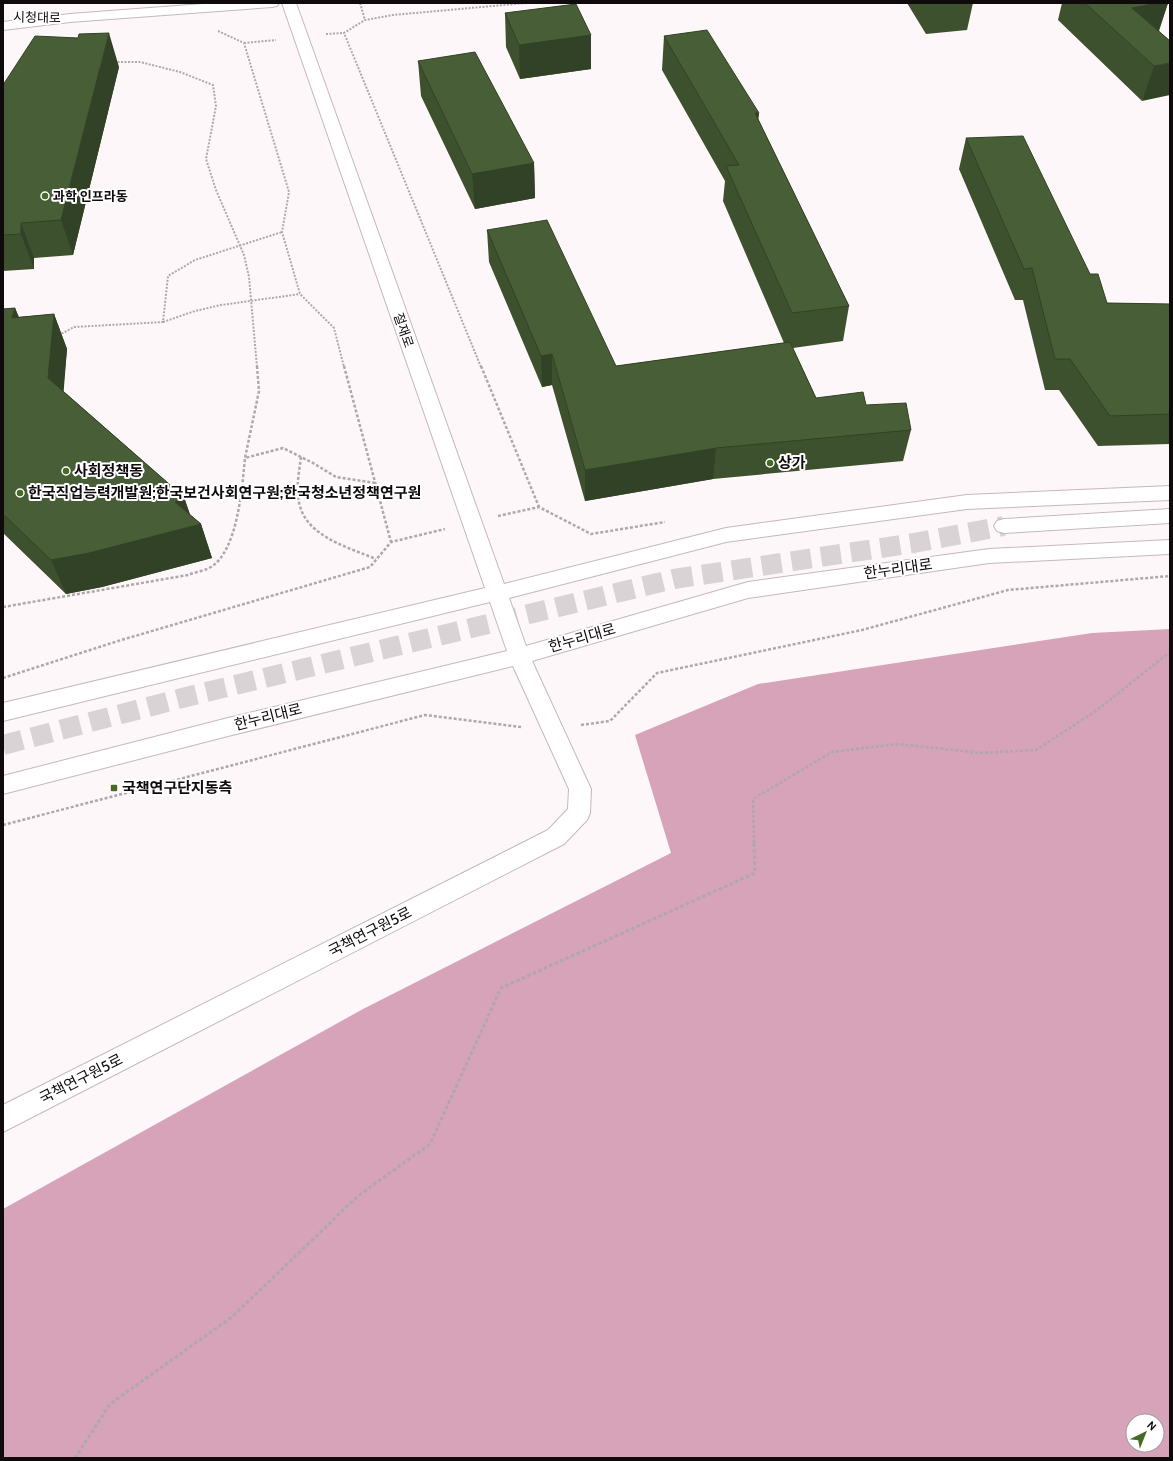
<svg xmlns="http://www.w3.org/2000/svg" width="1173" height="1461" font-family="Cabin,'Noto Sans KR',sans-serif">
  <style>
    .forest { fill: #d7a3b8; fill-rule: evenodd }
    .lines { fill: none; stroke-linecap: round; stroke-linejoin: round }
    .minor-tunnel { stroke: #dad3d6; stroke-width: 20; stroke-dasharray: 20 10; stroke-linecap: butt }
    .minor-casing { stroke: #c6b7bd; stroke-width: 2 }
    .path-far2 { stroke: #afa8ab; stroke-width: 2; stroke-dasharray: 2 1.5; stroke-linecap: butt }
    .path-far1 { stroke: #afa8ab; stroke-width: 2.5; stroke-dasharray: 3 2; stroke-linecap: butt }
    .path { stroke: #afa8ab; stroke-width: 3; stroke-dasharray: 3.5 2.5; stroke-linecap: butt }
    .minor { fill: #fff; fill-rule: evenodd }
    .wall { fill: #3e512f }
    .shaded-wall { fill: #324226 }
    .building { fill: #485e37; stroke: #324226 }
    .poi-dot { fill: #466b24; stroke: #fff; stroke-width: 1.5 }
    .labels { text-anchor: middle; stroke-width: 4; stroke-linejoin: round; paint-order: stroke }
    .far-street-label { font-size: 13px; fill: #0f0a0c; stroke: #fff }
    .far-poi-label { font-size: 13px; font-weight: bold; fill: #0f0a0c; stroke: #fff; text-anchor: start }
    .poi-label { font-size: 15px; font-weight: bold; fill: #0f0a0c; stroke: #fff; text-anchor: start }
    .street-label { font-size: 15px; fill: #0f0a0c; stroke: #fff }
  </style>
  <rect width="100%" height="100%" fill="#fef7fa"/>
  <path class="forest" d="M1170,629V1458H3V1209L363,1009L671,853L635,735L758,684L1092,633ZM1133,1421H1157V1445H1133Z"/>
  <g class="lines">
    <path class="minor-tunnel" d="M3,745L190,696L674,579L914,543L1004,526"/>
    <defs>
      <path id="minor" d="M216,3H279L277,6L272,7L70,22L3,30V22L70,14Z
        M282,3H296L504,584L726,528L967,495L1170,486V500L967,509L726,542L509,598L526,646L748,582L989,549L1170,540V554L989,563L748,598L532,661L591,789L590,813L587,820L564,844L3,1132V1105L548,830L568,809L569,789L513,666L228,736L3,794V776L228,718L507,651L490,602L3,721V703L485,588Z
        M1170,509V523L1004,533L997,531L994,526L997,521L1004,519Z"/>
    </defs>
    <use href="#minor" class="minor-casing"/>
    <path class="path-far2" d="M360,3L365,20
      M218,31L244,43L289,192L282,232L300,294L334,328L344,367
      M326,34L344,33
      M244,43L276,40
      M114,62H140L180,72L213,85L216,106L206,159L216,190L244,255L249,277L257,367
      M163,322L195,311L221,305L300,294
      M58,333H63L74,327L163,322L168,276L195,260L282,232
      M481,367L344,33L365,20L393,15L526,3"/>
    <path class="path-far1" d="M257,366L259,391L245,458L283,448L313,463L336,477L375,483
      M344,366L391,542
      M481,366L539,507
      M301,457C299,473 295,491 300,506C308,537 350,548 376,559
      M498,516L539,507L591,534L665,522
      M3,607L188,575C195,572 204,571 211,567C238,550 242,487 245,458
      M3,678L118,641L370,567L391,542L445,529
      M581,725L610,721L657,673L862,630L1008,590L1170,576
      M3,825L425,715L521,727
      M754,843L753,799L832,752L898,744L981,753L1036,750L1097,710L1170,652"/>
    <path class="path" d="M75,1458L110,1404L232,1317L358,1196L430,1144L501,988L755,873L754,842"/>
    <use href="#minor" class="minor"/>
  </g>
  <path class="wall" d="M907,3H973L967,30L926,34Z
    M1062,3H1168L1159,31L1170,41L1142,101L1058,20Z
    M505,13L591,35V69L520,79L506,47Z
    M664,36L759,113L758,119L849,306L843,341L793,348L816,398L866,405L911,430L903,461L713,479L585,501L552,385L542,387L489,262L487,230L616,366L784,343L723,201L725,181L662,70Z
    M418,61L534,163L535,198L475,209L421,96Z
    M119,67L73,255L34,258V269L3,271V85Z
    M966,138L1090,274L1107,303L1170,304V444L1098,446L1059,390H1045L1023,300H1015L959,169Z
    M15,308L19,317L54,314L67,349L63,391L184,497L190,515L201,524L212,558L102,587L66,594L3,533V309Z"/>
  <path class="shaded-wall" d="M1157,3H1168L1157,35L1132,8Z
    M109,33L119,67L73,255L61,220Z
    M591,35V69L520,79L519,45Z
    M1170,63V95L1142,101L1154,66Z
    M755,113H759L755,147Z
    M534,163L535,198L475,209L472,174Z
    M21,223L34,258V269L21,234Z
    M15,308L29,343L12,318Z
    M54,314L67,349L62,412L48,378Z
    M552,354V385L542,387L541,356Z
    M716,448L713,479L585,501V470Z
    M184,497L194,526L201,524L212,558L102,587L66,594L51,560L175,502Z"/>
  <path class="building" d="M1085,3H1157L1132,8L1170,41V63L1154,66Z
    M576,4L591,35L519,45L505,13Z
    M707,30L759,113H755L849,306L792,313L726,166L739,165L664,36Z
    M109,33L61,220L21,223V234L3,235V85L35,36L78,38L79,34Z
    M475,52L534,163L472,174L418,61Z
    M1023,136L1090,274H1098L1107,303L1170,304V414L1110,416L1070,359H1055L1032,268L1024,269L966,138Z
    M547,220L616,366L790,342L816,398L863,392L866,405L906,403L911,430L716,448L585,470L552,354L541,356L487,230Z
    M15,308L12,318L54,314L48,378L184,497L175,502L201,524L89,553L51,560L3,514V309Z"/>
  <g class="poi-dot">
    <circle cx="45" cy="196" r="4"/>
    <circle cx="770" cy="463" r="4"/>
    <circle cx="66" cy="471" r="4"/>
    <circle cx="20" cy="493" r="4"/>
    <rect x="110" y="784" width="8" height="8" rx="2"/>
  </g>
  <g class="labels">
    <g class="far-street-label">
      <text transform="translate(37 17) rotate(1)" y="5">시청대로</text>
      <text transform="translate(404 330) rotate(71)" y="5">절재로</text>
    </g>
    <g class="far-poi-label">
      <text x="53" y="201">과학 인프라동</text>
    </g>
    <g class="poi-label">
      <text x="778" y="468">상가</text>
      <text x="74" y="476">사회정책동</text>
      <text x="28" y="498">한국직업능력개발원;한국보건사회연구원;한국청소년정책연구원</text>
      <text x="122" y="793">국책연구단지동측</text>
    </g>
    <g class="street-label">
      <text transform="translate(898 569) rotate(-8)" y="5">한누리대로</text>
      <text transform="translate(582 638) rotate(-16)" y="5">한누리대로</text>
      <text transform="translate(268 717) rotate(-14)" y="5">한누리대로</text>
      <text transform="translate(370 932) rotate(-27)" y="5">국책연구원5로</text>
      <text transform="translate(81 1079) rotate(-27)" y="5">국책연구원5로</text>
    </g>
  </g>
  <rect width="1173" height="1461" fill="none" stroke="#0f0a0c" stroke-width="8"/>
  <g transform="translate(1145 1433) rotate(43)"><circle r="19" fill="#ffffff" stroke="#9f9d9e"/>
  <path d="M0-3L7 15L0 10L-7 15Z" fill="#466b24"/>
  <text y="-6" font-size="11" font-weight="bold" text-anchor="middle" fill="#0f0a0c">N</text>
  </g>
</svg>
